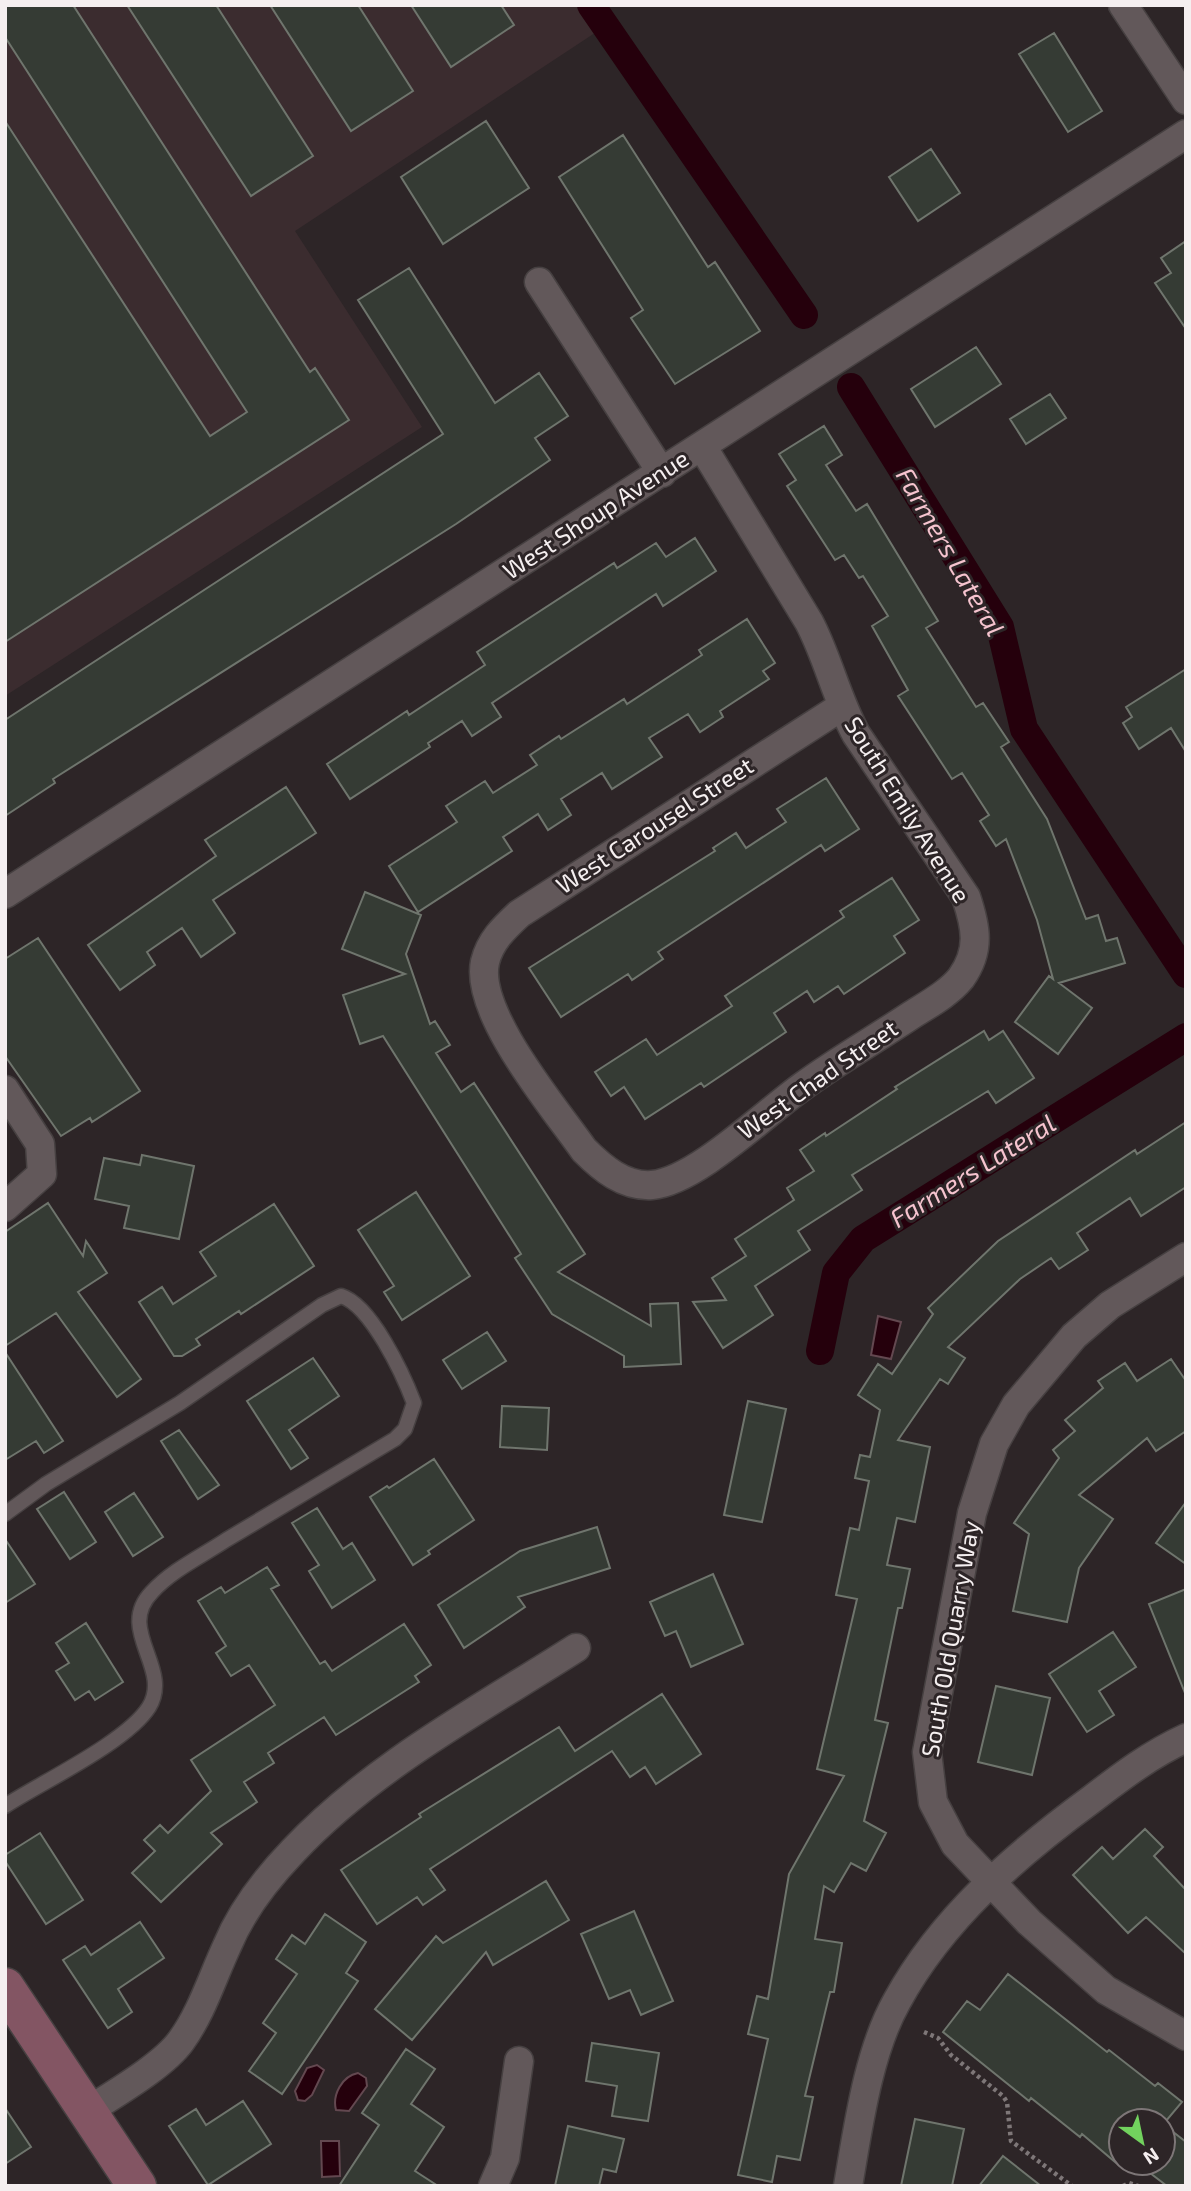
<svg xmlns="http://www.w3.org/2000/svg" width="1191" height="2191" font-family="'Exo 2',sans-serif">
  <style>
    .built { fill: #3b2c2f }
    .water { fill: #25000c; stroke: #634850; stroke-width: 2 }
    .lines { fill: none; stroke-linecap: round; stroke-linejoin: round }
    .canal { stroke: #25000c; stroke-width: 28 }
    .building { fill: #353b34; stroke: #6f756d; stroke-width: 2 }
    .service-casing { stroke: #464041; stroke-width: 17 }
    .minor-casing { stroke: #464041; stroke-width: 31 }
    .secondary-casing { stroke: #464041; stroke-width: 41 }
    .path { stroke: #7e7778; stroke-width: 4.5; stroke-dasharray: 3.5 3.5; stroke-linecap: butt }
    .service { stroke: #62585a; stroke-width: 14 }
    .minor { stroke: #62585a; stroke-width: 28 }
    .secondary { stroke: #835563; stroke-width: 38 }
    .labels { text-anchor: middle; stroke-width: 6; stroke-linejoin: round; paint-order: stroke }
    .street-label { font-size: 24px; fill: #f5eff0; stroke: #2d2527 }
    .water-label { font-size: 26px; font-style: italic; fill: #f6c4cf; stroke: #2d2527 }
  </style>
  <rect width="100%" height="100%" fill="#2d2527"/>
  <path class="built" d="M5,5H603L613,21L295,231L422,427L5,696Z"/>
  <path class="water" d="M878,1316L901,1322L891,1359L871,1355Z
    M317,2065L324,2070L312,2095L305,2101L298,2100L295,2091L307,2068Z
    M358,2073L366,2078L367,2086L349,2111L336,2110C332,2095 342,2076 358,2073Z
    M321,2141H339L340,2176L322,2177Z"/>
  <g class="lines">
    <path class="canal" d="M591,5L804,315
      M851,387L1000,627L1024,729L1186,974
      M820,1351L836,1273L863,1239L1186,1037"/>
  </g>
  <path class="building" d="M5,5H73L310,372L315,368L349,420L5,642V121L210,436L247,412L5,37Z
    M127,5H216L313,156L251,196Z
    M270,5H358L413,91L351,131Z
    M411,5H501L514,25L451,67Z
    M1054,33L1102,111L1068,132L1019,54Z
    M486,121L529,188L443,244L401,177Z
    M623,135L708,267L715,262L760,331L675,384L631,318L643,310L559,177Z
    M931,149L960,193L918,221L889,177Z
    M1186,241V329L1155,283L1171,273L1161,258Z
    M409,268L495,403L539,373L568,416L535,438L550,460L456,524L53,779L55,783L5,816V720L443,434L358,300Z
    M976,347L1001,384L935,427L911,389Z
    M1050,394L1066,418L1026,444L1010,419Z
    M824,426L842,455L826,465L856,511L867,504L938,621L926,628L976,707L983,703L1009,742L1001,747L1047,819L1086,919L1098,915L1106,941L1117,938L1125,963L1059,983L1092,1008L1058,1054L1015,1022L1049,976L1053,979L1037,920L1006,839L996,846L980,821L989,815L962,773L952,779L898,696L908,690L872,626L888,616L863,576L859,578L844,555L835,560L787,486L796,480L779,454Z
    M695,538L716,571L663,606L656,594L492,703L501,717L472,736L462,721L428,743L430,747L350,799L327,764L407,711L409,715L485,665L477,652L614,563L617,568L656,543L666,557Z
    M747,619L775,663L763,671L769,679L720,711L723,717L700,732L688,714L649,738L662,757L612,789L602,773L561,799L571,815L548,830L538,814L503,837L512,851L418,912L389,866L457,822L446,806L485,781L493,793L537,765L530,755L559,736L561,739L624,699L627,704L702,655L699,650Z
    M1186,669V752L1171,728L1139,749L1123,723L1132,717L1126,707Z
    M826,778L859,829L825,851L821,845L658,952L663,959L632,980L628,974L561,1017L529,968L715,851L713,848L736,833L746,848L786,822L777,809Z
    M286,787L316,833L213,900L235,933L201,957L182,928L147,952L155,965L120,990L88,945L216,856L205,840Z
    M892,878L919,920L894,936L905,953L844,994L838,986L814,1002L807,991L774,1013L786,1032L704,1087L701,1083L645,1119L624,1087L611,1096L595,1072L646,1039L657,1055L732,1006L725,996L844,917L840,911Z
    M365,892L421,915L406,954L430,1024L435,1021L450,1045L436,1053L461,1092L474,1083L585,1254L558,1272L651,1326L650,1304L678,1303L681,1364L624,1367V1356L552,1314L515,1258L521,1254L383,1036L360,1044L343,995L405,974L342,949Z
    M38,938L140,1091L92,1122L90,1118L61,1136L5,1056V959Z
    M984,1031L989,1040L1003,1031L1034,1078L996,1103L988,1091L852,1175L862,1190L798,1231L810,1250L755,1286L773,1315L723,1348L693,1302L726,1300L712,1278L746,1256L735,1239L794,1200L787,1188L814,1171L800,1150L825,1133L826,1136L897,1089L895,1087Z
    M1186,1122V1187L1141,1216L1130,1198L1077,1233L1088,1250L1059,1269L1051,1258L1020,1279L948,1347L965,1358L948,1384L940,1379L898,1440L930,1447L915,1522L897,1518L887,1565L910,1569L902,1608H898L875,1720L888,1723L864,1821L886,1833L866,1871L851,1863L834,1892L824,1886L815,1939L842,1943L834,1992H830L805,2096L813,2097L800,2160L777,2156L772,2182L738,2175L768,2039L748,2034L757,1996L768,1999L789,1874L844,1776L817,1769L857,1599L836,1595L850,1528L859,1530L869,1481L855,1478L860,1455L870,1457L880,1410L858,1395L878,1364L892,1374L933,1314L928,1308L998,1241L1135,1150L1137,1154Z
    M142,1155L194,1166L179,1239L124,1228L129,1206L95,1199L104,1158L140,1165Z
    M416,1192L470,1276L402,1320L384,1292L394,1286L358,1230Z
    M48,1203L83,1256L86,1241L107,1273L78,1292L141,1379L117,1397L56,1313L5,1346V1232Z
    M274,1204L314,1266L241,1314L239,1311L196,1339L200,1345L182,1356H174L139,1302L162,1287L173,1304L216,1276L200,1252Z
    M487,1332L506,1361L462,1389L443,1360Z
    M5,1352L63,1441L44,1453L36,1441L5,1460Z
    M313,1358L339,1396L289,1430L308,1458L291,1469L247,1401Z
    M1171,1359L1186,1381V1431L1156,1451L1147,1438L1079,1495L1113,1519L1079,1568L1067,1622L1013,1611L1029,1534L1014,1523L1059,1458L1053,1450L1075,1431L1065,1420L1103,1388L1098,1381L1125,1363L1137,1381Z
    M748,1401L786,1409L762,1522L724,1515Z
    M502,1406L549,1408L547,1450L500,1447Z
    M179,1430L219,1485L198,1499L161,1441Z
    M434,1459L474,1520L428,1551L430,1554L413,1565L370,1497L387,1486L389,1488Z
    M64,1492L96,1542L70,1559L37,1509Z
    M134,1493L163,1537L133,1556L105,1512Z
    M1186,1502V1564L1156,1543Z
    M317,1508L343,1549L352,1543L375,1580L332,1608L309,1571L319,1565L292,1523Z
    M597,1527L610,1568L518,1597L525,1607L464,1648L438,1605L520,1551Z
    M5,1539L35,1584L5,1603Z
    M267,1567L279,1585L271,1589L320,1664L325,1661L332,1671L404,1624L431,1665L415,1676L419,1682L336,1735L324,1717L268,1753L274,1763L244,1782L257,1802L211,1833L222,1844L161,1902L132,1873L155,1851L144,1840L160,1825L168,1833L211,1791L191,1760L275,1705L249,1665L231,1676L216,1653L226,1646L198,1601L221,1587L225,1593Z
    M713,1574L743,1644L691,1667L676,1631L665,1636L650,1602Z
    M1186,1589V1693H1185L1149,1604Z
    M86,1623L123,1682L95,1700L89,1691L75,1700L56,1671L69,1663L56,1643Z
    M1113,1632L1136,1667L1099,1691L1114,1715L1087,1732L1049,1674Z
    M996,1686L1050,1698L1032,1775L978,1762Z
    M662,1694L701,1754L656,1784L645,1767L630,1777L612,1751L430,1869L445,1890L423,1905L417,1897L377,1924L341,1870L421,1817L419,1814L559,1727L575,1751Z
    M1145,1829L1163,1847L1154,1856L1186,1890V1954L1146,1917L1128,1933L1073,1875L1102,1847L1113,1859Z
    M40,1833L83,1900L46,1924L5,1861V1855Z
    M546,1881L569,1920L493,1965L486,1952L412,2040L375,2009L436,1936L443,1943Z
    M634,1911L673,2001L641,2015L630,1990L609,1999L581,1934Z
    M325,1914L366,1942L346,1973L358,1981L282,2094L249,2071L276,2033L263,2023L297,1974L276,1959L292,1935L305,1944Z
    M140,1922L164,1958L118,1989L132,2012L108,2028L63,1960L85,1946L91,1955Z
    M1008,1974L1107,2052L1109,2050L1155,2086L1158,2083L1182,2102L1166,2121H1121V2167L1082,2134L1080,2137L1031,2098L1029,2101L943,2032L967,2001L980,2010Z
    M592,2043L659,2053L648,2121L612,2116L617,2086L586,2081Z
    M406,2049L435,2069L411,2104L444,2127L415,2171L438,2186H339L379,2125L362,2113Z
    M243,2101L271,2144L208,2185L169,2126L196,2109L206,2125Z
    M5,2108L31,2147L5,2164Z
    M915,2119L964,2129L952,2186H901Z
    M1163,2124L1186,2142V2186H1167L1137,2163H1163Z
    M568,2126L624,2139L616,2172L603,2169L599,2186H555Z
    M1003,2156L1041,2186H979Z"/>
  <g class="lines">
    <defs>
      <path id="service" d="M5,1514L46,1484L180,1403L322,1305L341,1296C371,1305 403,1374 414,1403L405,1429L395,1439C339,1473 282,1506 226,1540C202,1556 172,1570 152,1592C115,1630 173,1668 149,1707C127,1742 42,1782 5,1806"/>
      <path id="minor" d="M1123,5L1186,100
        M539,282L662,473
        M702,446L809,622C828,658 836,697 856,734L966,897C976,927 981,950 961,978C948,994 927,1005 910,1016C874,1040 837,1061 803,1086C765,1113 696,1181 652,1185C624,1187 602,1168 584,1150C554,1107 474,1013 485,962C490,941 504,928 519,914L841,707
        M5,894L1186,134
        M5,1090L40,1144L42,1174L5,1207
        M1186,1257L1110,1305L1074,1336L1016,1405L994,1444L972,1513L927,1752L933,1802L955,1844L1029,1922L1106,1990L1186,2036
        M88,2111C114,2094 163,2066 181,2041C202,2012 212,1978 227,1946C241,1912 268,1877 293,1851C373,1766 479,1710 576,1648
        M493,2186L505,2158L519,2061
        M848,2186C858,2128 868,2052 897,2001C942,1918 1017,1854 1092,1799C1122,1776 1151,1754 1186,1738"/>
      <path id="secondary" d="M5,1987L137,2186"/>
    </defs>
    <use href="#service" class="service-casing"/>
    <use href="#minor" class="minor-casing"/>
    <use href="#secondary" class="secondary-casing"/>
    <path class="path" d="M924,2032L938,2038L951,2055L1003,2096L1007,2102L1011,2141L1072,2186
      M1123,2186L1129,2183L1138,2186"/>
    <use href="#service" class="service"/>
    <use href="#minor" class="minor"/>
    <use href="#secondary" class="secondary"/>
  </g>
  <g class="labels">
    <g class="street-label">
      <text transform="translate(596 515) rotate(-33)" y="8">West Shoup Avenue</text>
      <text transform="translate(907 810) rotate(58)" y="8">South Emily Avenue</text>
      <text transform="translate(655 826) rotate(-33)" y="8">West Carousel Street</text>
      <text transform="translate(818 1080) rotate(-35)" y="8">West Chad Street</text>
      <text transform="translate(951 1639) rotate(-80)" y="8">South Old Quarry Way</text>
    </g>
    <g class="water-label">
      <text transform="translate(950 552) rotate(60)" y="9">Farmers Lateral</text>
      <text transform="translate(973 1171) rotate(-32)" y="9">Farmers Lateral</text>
    </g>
  </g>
  <rect width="1191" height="2191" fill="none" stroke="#f5eff0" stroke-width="14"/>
  <g transform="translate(1142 2142) rotate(147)"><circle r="33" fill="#2d2527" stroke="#7d7677" stroke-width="2"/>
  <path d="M0-5L12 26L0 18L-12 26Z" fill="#72d25e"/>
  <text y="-10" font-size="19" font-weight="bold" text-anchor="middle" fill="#f5eff0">N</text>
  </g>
</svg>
